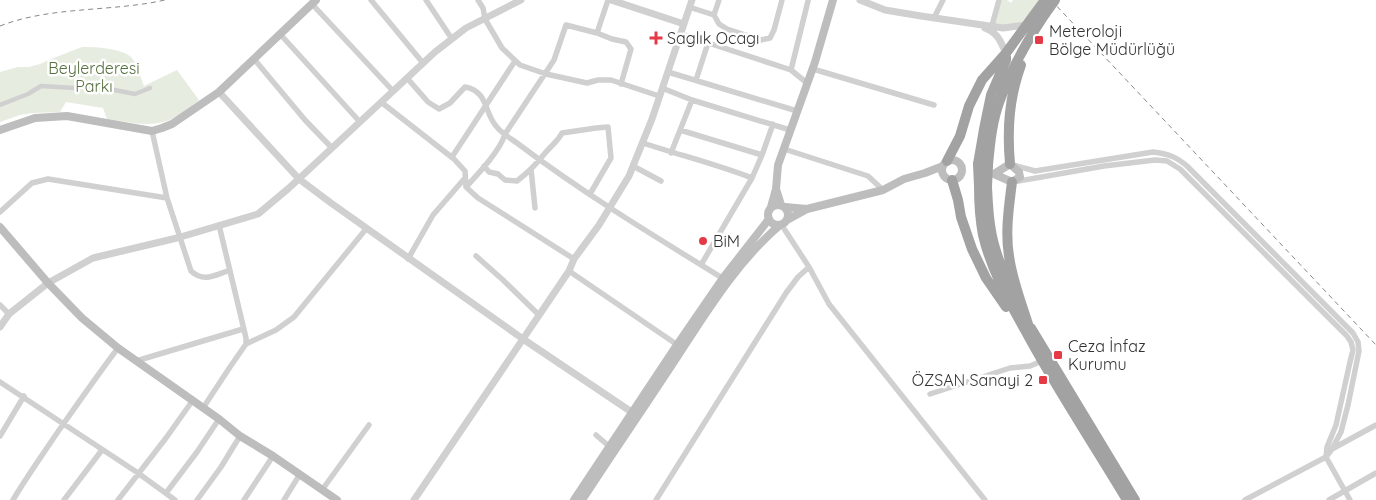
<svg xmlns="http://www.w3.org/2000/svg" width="1376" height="500" font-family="Quicksand,sans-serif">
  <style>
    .green { fill: #e6ecdf }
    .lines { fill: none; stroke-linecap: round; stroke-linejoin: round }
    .pedestrian { stroke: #d0d0d0; stroke-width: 4.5 }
    .minor { stroke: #d0d0d0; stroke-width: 5.5 }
    .tertiary { stroke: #d0d0d0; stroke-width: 7 }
    .secondary { stroke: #bdbdbd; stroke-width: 8 }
    .trunk { stroke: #a2a2a2; stroke-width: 10 }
    .rail { stroke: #888; stroke-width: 1; stroke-dasharray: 5 4; stroke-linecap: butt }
    .trunk-bridge { stroke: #a2a2a2; stroke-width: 10 }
    .poi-dot { fill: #e63946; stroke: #fff; stroke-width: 2 }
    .labels { text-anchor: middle; stroke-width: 5; stroke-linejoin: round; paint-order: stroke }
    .poi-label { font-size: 16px; fill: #333; stroke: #fff; text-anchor: start }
    .park-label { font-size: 16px; fill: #56703f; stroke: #fff }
  </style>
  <rect width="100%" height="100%" fill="#fff"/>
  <path class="green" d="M999,0H1007L1011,3L1013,0H1041L1026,25L992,27Z
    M82,47C96,47 121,48 131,57C137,63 141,79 144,86L177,70L199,100C187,110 174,121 158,123C142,126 123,121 107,119L103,108L66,102L60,112L33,113L20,115L0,122V72L18,67H29L40,64L51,59Z"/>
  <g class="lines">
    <path class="pedestrian" d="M0,105L28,94L41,86L75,88L94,86L135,94L150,88"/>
    <path class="minor" d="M371,0L423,63
      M426,0L452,39
      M478,0L483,8L485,19L502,48L520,65L546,74L587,83L598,80H611L659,96
      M719,0L714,15L719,24L727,29L761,40L770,38L774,30L782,0
      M312,4L393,91
      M689,7L714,15
      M934,18L943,0
      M991,29L999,0
      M597,33L612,39L626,42L631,49L621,84
      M280,34L360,122
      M681,34L791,70L807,83
      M254,59L305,120L332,148
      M813,69L934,105
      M791,70L808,1
      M668,72L797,111
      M407,78L428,102L439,109L450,103L465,87C488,91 484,112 496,126C501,133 510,138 517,143C583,193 654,236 724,279
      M696,80L708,43
      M662,88L692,100L790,130
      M381,102L454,159L465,171L466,187L478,198L574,259
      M680,130L762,155
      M152,131L167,198
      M643,143C679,155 716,164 752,178
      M784,149L868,176L883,190
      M671,153L692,100
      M452,157L515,61
      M1013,165L1035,171L1153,152C1168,154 1175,156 1187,166L1353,333L1358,342L1359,351L1348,405L1341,432L1332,449
      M484,166L489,172L498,174L505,180L517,181C530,171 536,164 546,152C552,145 558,141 562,133L596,128L608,127L611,158L590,194
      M633,166L661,181
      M531,169L535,208
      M1013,182L1104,166L1155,160L1167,161L1180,169L1347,336L1351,342L1353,350L1350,362L1336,425L1327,447L1326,457L1350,500
      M466,187C478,174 500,151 505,134L554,60L566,25L597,33L608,0
      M0,212L32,183L48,179L167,198L191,271C204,283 215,275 230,270
      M781,224L809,267L829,304L985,500
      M219,225L246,338V344
      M476,256L503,280L539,315
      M408,259L433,215L465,178
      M701,265L752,178L762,155L773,124
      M569,271L679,346
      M0,305L9,314
      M136,361L243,329
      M0,382L138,473L175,500
      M930,394L1010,368L1030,366L1042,361
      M203,408L230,367L246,344L276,330L294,317L366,229
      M596,435L611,448
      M0,436L24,396
      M322,490L369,425
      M166,493L197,452L219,419
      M13,500C26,478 41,457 55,436C76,406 96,377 118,348
      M64,500L102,450
      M118,500L166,438L193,400
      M197,500L221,467L240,436
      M244,500L273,456
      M284,500L300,474
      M656,500L786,293L798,277L809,267
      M1245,500L1326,457L1332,449L1376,425
      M1329,500L1376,473"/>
    <path class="tertiary" d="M611,0L684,24
      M860,0L885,10L921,16L1003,28L1026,25
      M985,28C999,34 1000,41 1006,53
      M219,92L299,179L331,203L523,339L636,415
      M0,327L9,314L48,283L93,258L177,238L258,214L289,188L435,52L466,28L521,0
      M414,500L569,271L574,259L599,225L629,176L652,119L692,0"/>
    <path class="secondary" d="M0,130L35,118L67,116L152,131L162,128L172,124L219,92L316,0
      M942 170a10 10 0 1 1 20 0a10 10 0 1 1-20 0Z
      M1010,164L1019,172L1020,177L1012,182L994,174Z
      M776,189L778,165L815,62L833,0
      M768 215a10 10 0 1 1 20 0a10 10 0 1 1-20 0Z
      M771,207L776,189L781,205
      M785,207L807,209L787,220
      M807,209L883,190L904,179L925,173L943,166
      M0,227L48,283L82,318L118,348L219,419L240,436L273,456L337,500
      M574,500L677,345L723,278L769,219
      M582,500C614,451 647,403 679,354C709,308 738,261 780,225"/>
    <path class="trunk" d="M947,161L960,136L969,106L982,80L1006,53L1045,0
      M978,164L984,129L991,95L1006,60V57
      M1010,164C1007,129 1009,98 1021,65
      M988,165C990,143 992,121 1000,100C1011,69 1027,41 1045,14
      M952,180L958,200L961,217L972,249L986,278L1006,307
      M1012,182C1009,206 1005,232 1009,256C1012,279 1021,302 1028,324
      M979,186C979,203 980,219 983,235C991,269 1008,300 1025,330C1056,388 1093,443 1127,500
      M987,187C988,207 989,228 995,248C1001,269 1010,287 1019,306
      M1031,328L1135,500"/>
    <path class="rail" d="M1051,0L1376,345
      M0,26C51,6 112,12 165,0"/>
    <path class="trunk-bridge" d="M1045,14L1055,0
      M978,164L979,186
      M987,187L988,165"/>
  </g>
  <g class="poi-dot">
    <path d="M653.5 30.5h5v5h5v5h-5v5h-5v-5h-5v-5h5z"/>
    <rect x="1034" y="35" width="10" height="10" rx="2.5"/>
    <circle cx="703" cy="241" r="5"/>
    <rect x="1053" y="350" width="10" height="10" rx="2.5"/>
    <rect x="1038" y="375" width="10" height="10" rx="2.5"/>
  </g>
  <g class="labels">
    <g class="poi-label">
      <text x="1049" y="37">Meteroloji<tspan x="1049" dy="18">Bölge Müdürlüğü</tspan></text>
      <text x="667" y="44">Saglık Ocagı</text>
      <text x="713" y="247">BiM</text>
      <text x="1068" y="352">Ceza İnfaz<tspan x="1068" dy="18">Kurumu</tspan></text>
      <text x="1033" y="386" text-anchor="end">ÖZSAN Sanayi 2</text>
    </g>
    <g class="park-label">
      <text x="94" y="74">Beylerderesi<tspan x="94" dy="18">Parkı</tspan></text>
    </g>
  </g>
</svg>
